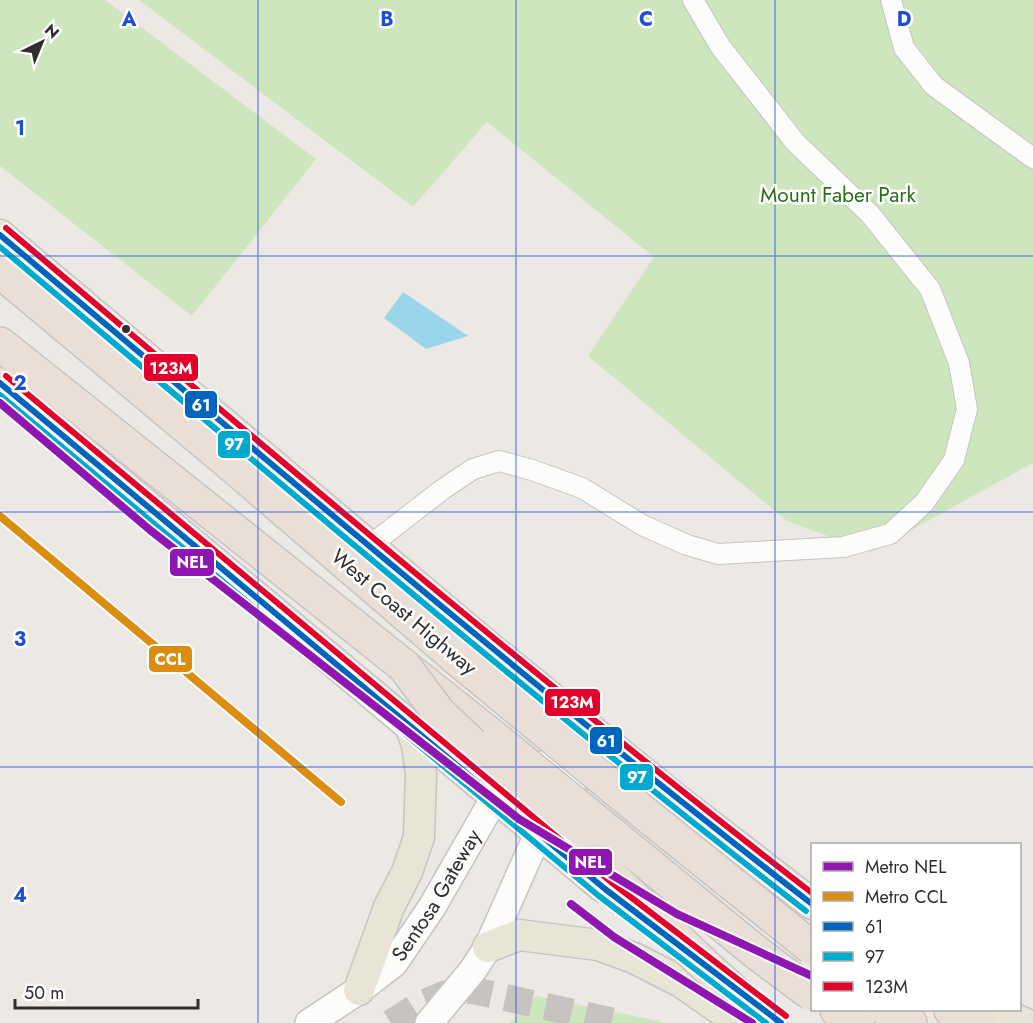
<svg xmlns="http://www.w3.org/2000/svg" width="1033" height="1023" font-family="Jost,sans-serif">
  <style>
    .green { fill: #cee6be }
    .water { fill: #99d6ec }
    .lines { fill: none; stroke-linecap: round; stroke-linejoin: round }
    .secondary-tunnel { stroke: #c6c3c0; stroke-width: 27; stroke-dasharray: 27 14; stroke-linecap: butt }
    .street-casing { stroke: #c5c4c5; stroke-width: 22 }
    .secondary-casing { stroke: #c5c4c5; stroke-width: 30 }
    .primary-casing { stroke: #c6c5c4; stroke-width: 33 }
    .highway-casing { stroke: #c6c5c4; stroke-width: 36 }
    .street { stroke: #fcfcfb; stroke-width: 20 }
    .secondary { stroke: #fcfcfb; stroke-width: 27 }
    .primary { stroke: #e8e4d6; stroke-width: 30 }
    .highway { stroke: #eadfd6; stroke-width: 33 }
    .highway-bridge-casing { stroke: #c6c5c4; stroke-width: 36; stroke-linecap: butt }
    .highway-bridge { stroke: #eadfd6; stroke-width: 33 }
    .bus-1-casing { stroke: #fff; stroke-width: 10 }
    .bus-2-casing { stroke: #fff; stroke-width: 10 }
    .bus-3-casing { stroke: #fff; stroke-width: 10 }
    .bus-1 { stroke: #0065bd; stroke-width: 6 }
    .bus-2 { stroke: #00a9ce; stroke-width: 6 }
    .bus-3 { stroke: #e4002b; stroke-width: 6 }
    .metro-1-casing { stroke: #fff; stroke-width: 12 }
    .metro-2-casing { stroke: #fff; stroke-width: 12 }
    .metro-1 { stroke: #9016b2; stroke-width: 8 }
    .metro-2 { stroke: #db8d12; stroke-width: 8 }
    .grid { fill: none; stroke: #1d4ed8; stroke-width: 1.5; stroke-opacity: 0.55 }
    .bus-dot { fill: #2e2e2e; stroke: #fff; stroke-width: 2 }
    .labels { text-anchor: middle; stroke-width: 5; stroke-linejoin: round; paint-order: stroke }
    .park-label { font-size: 21px; fill: #2c6e1b; stroke: #fff }
    .street-label { font-size: 21px; fill: #2e2e2e; stroke: #fff }
    .grid-label { font-size: 20px; text-anchor: middle; font-weight: bold; fill: #1d4ed8; stroke: #fff; stroke-width: 5; stroke-linejoin: round; paint-order: stroke }
    .line-badge { stroke: #fff; stroke-width: 2 }
    .badge-label { font-size: 16px; text-anchor: middle; font-weight: bold; fill: #fff }
  </style>
  <rect width="100%" height="100%" fill="#ece8e4"/>
  <path class="green" d="M0,0H105L316,159L192,316L0,166Z
    M139,0H1033V463L871,552L787,521L588,356L654,257L487,122L413,207Z
    M536,996L659,1021L662,1023H510Z"/>
  <path class="water" d="M403,292L468,336L426,349L384,318Z"/>
  <g class="lines">
    <path class="secondary-tunnel" d="M391,1023L419,1005L445,994L471,990L621,1023"/>
    <defs>
      <path id="street" d="M891,0L904,48L934,86L1033,158
        M368,547L443,489L473,469L499,461L532,470L582,488L642,525L687,545L718,554L843,547L890,534L924,503L954,460L967,409L959,363L930,289L870,214L795,142L720,46L693,0"/>
      <g id="secondary">
        <path id="s1" d="M309,1023L359,990L394,963L432,907L494,799L519,772L540,765L602,778"/>
        <path d="M429,1023L473,970L488,947L547,814"/>
      </g>
      <path id="primary" d="M0,235L495,652L671,795L812,904
        M0,383L603,887
        M488,947L519,935L598,945L634,958L681,982L740,1023
        M359,990L389,907L407,872L419,837L421,774L417,745L410,725
        M994,1010L1024,1023"/>
      <path id="highway" d="M0,271L227,461L460,661
        M0,344L498,741
        M837,1010L858,1023
        M887,1010L910,1023
        M951,1010L978,1023"/>
    </defs>
    <use href="#street" class="street-casing"/>
    <use href="#secondary" class="secondary-casing"/>
    <use href="#primary" class="primary-casing"/>
    <use href="#highway" class="highway-casing"/>
    <use href="#street" class="street"/>
    <use href="#secondary" class="secondary"/>
    <use href="#primary" class="primary"/>
    <use href="#highway" class="highway"/>
    <defs>
      <path id="highway-bridge" d="M460,661L643,812L812,948
        M404,666L439,713L710,970L769,1023
        M498,741L757,953L812,994"/>
    </defs>
    <use href="#highway-bridge" class="highway-bridge-casing"/>
    <use href="#highway-bridge" class="highway-bridge"/>
    <defs>
      <path id="bus-1" d="M0,235C268,461 534,689 812,904
        M0,383L605,889L781,1023"/>
      <path id="bus-2" d="M0,247C266,471 531,698 806,911
        M0,395L599,896L766,1023"/>
      <path id="bus-3" d="M6,228C272,453 537,680 812,893
        M6,376L611,882L786,1016"/>
    </defs>
    <use href="#bus-1" class="bus-1-casing"/>
    <use href="#bus-2" class="bus-2-casing"/>
    <use href="#bus-3" class="bus-3-casing"/>
    <use href="#bus-1" class="bus-1"/>
    <use href="#bus-2" class="bus-2"/>
    <use href="#bus-3" class="bus-3"/>
    <defs>
      <path id="metro-1" d="M0,403L150,530L519,819L677,914L812,976
        M571,904L614,937L752,1023"/>
      <path id="metro-2" d="M0,516L341,802"/>
    </defs>
    <use href="#metro-1" class="metro-1-casing"/>
    <use href="#metro-2" class="metro-2-casing"/>
    <use href="#metro-1" class="metro-1"/>
    <use href="#metro-2" class="metro-2"/>
  </g>
  <path class="grid" d="M258,0V1023M516,0V1023M775,0V1023M0,256H1033M0,512H1033M0,767H1033"/>
  <circle class="bus-dot" cx="126" cy="329" r="5"/>
  <g class="labels">
    <g class="park-label">
      <text x="838" y="202">Mount Faber Park</text>
    </g>
    <g class="street-label">
      <text transform="translate(404 612) rotate(40)" y="7">West Coast Highway</text>
      <text dy="7" stroke="none"><textPath href="#s1" startOffset="184">Sentosa Gateway</textPath></text>
    </g>
  </g>
  <g class="grid-label">
    <text x="129" y="26">A</text>
    <text x="387" y="26">B</text>
    <text x="646" y="26">C</text>
    <text x="904" y="26">D</text>
    <text x="20" y="135">1</text>
    <text x="20" y="390">2</text>
    <text x="20" y="646">3</text>
    <text x="20" y="902">4</text>
  </g>
  <g class="line-badge">
    <rect x="143" y="353" width="56" height="29" rx="6" fill="#e4002b"/>
    <rect x="184" y="390" width="34" height="29" rx="6" fill="#0065bd"/>
    <rect x="217" y="430" width="34" height="29" rx="6" fill="#00a9ce"/>
    <rect x="169" y="548" width="46" height="29" rx="6" fill="#9016b2"/>
    <rect x="148" y="645" width="45" height="28" rx="6" fill="#db8d12"/>
    <rect x="544" y="688" width="57" height="29" rx="6" fill="#e4002b"/>
    <rect x="589" y="726" width="34" height="29" rx="6" fill="#0065bd"/>
    <rect x="619" y="763" width="35" height="28" rx="6" fill="#00a9ce"/>
    <rect x="568" y="848" width="45" height="28" rx="6" fill="#9016b2"/>
  </g>
  <g class="badge-label">
    <text x="171" y="374">123M</text>
    <text x="201" y="411">61</text>
    <text x="234" y="450">97</text>
    <text x="192" y="568">NEL</text>
    <text x="170" y="665">CCL</text>
    <text x="572" y="708">123M</text>
    <text x="606" y="747">61</text>
    <text x="637" y="783">97</text>
    <text x="590" y="868">NEL</text>
  </g>
  <rect x="811" y="843" width="210" height="168" fill="#ffffff" stroke="#ababab" stroke-width="1.5"/>
  <rect x="823" y="862" width="30" height="9" fill="#9016b2" stroke="#ababab" stroke-width="1.5"/>
  <text x="865" y="873" font-size="18" fill="#2e2e2e">Metro NEL</text>
  <rect x="823" y="892" width="30" height="9" fill="#db8d12" stroke="#ababab" stroke-width="1.5"/>
  <text x="865" y="903" font-size="18" fill="#2e2e2e">Metro CCL</text>
  <rect x="823" y="922" width="30" height="9" fill="#0065bd" stroke="#ababab" stroke-width="1.5"/>
  <text x="865" y="933" font-size="18" fill="#2e2e2e">61</text>
  <rect x="823" y="952" width="30" height="9" fill="#00a9ce" stroke="#ababab" stroke-width="1.5"/>
  <text x="865" y="963" font-size="18" fill="#2e2e2e">97</text>
  <rect x="823" y="982" width="30" height="9" fill="#e4002b" stroke="#ababab" stroke-width="1.5"/>
  <text x="865" y="993" font-size="18" fill="#2e2e2e">123M</text>
  <g transform="translate(42 42) rotate(43)" stroke="#ffffff" stroke-width="4.5" paint-order="stroke">
  <path d="M0-4.5L10 22L0 15L-10 22Z" fill="#2e2e2e"/>
  <text y="-9" font-size="16" font-weight="bold" text-anchor="middle" fill="#2e2e2e">N</text>
  </g>
  <path d="M15 999v9h183v-9" fill="none" stroke="#2e2e2e" stroke-width="3"/>
  <text x="24" y="999" font-size="18" fill="#2e2e2e" stroke="#ffffff" stroke-width="4.5" paint-order="stroke">50 m</text>
</svg>
